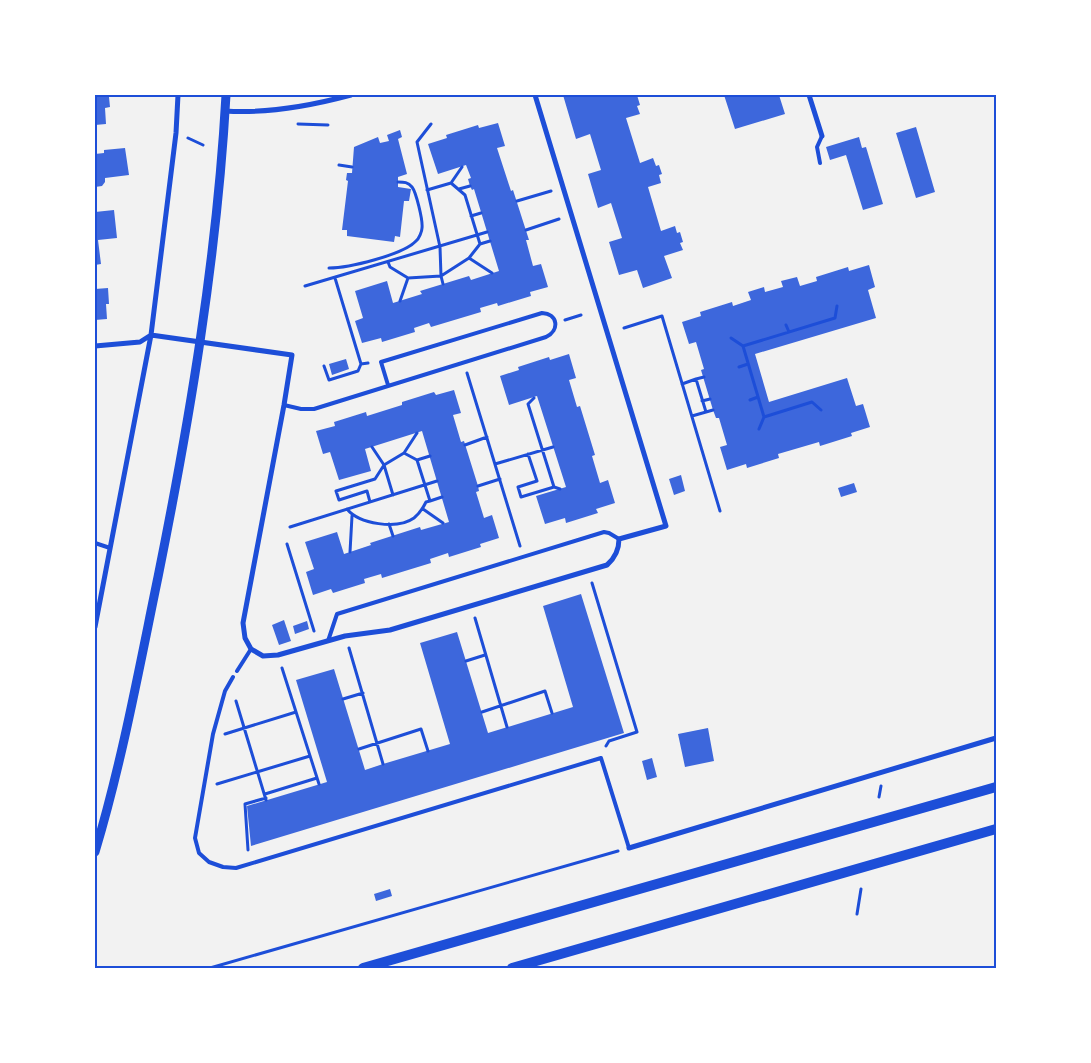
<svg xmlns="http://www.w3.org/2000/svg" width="1091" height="1063" font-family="Signika,sans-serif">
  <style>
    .building { fill: #3d67dc }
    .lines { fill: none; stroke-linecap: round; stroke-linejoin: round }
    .path { stroke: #1d4ed8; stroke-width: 3 }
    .service { stroke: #1d4ed8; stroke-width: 4 }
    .minor { stroke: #1d4ed8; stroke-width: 5 }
    .tertiary { stroke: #1d4ed8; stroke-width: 9 }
    .secondary { stroke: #1d4ed8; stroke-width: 10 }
    .neatline { fill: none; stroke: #1d4ed8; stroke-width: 2 }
  </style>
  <rect width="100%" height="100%" fill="#f2f2f2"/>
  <path class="building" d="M95,95L109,97L110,107L105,108L106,124L95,125Z
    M563,95H637L640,105L637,106L640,114L626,118L640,163L653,158L656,166L659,165L662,174L659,175L661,183L648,187L661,231L675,226L677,233L680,232L683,242L680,243L683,250L664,256L672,278L643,288L637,270L619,275L609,242L622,238L611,203L598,208L588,174L601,170L590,134L576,139Z
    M724,95H779L785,114L735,129Z
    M498,123L505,146L497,148L511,191L513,190L529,240H526L533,266L541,264L548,287L530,292L531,296L498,306L497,303L480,308L481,312L431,327L429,323L414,328L415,332L382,342L381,338L362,343L355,321L363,318L355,291L387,281L393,303L422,294L420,291L469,276L471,280L499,271L474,189L472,190L470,186L468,179L471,178L466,165L438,174L428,144L447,138L446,135L478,125L479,128Z
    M916,127L935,192L916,198L896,133Z
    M400,130L402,137L398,139L407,174L398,177V187L411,189L409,201H404L400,237L395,236L394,242L347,236V230H342L348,181L346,180L347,173H352L354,147L378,137L380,143L389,141L387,135Z
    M859,137L862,148L866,147L883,204L863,210L846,155L830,160L826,147Z
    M125,148L129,175L105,178V182L102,186L95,187V154L104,153V150Z
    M114,210L117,238L98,240L101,264L95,265V212Z
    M869,265L875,287L868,290L876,318L755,354L769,402L847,378L856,406L863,404L870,427L851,433L852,436L820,446L819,442L778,454L779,458L747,468L746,464L727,470L720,447L727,445L719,418H716L713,410L701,370L704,369L696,342L689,344L682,322L701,316L700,312L732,302L733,306L751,300L748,292L764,287L765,292L783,287L781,281L797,277L800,286L817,281L816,277L848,267L849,271Z
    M108,288L109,304H106L107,319L95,320V289Z
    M569,354L576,378L569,380L577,407L580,406L595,455L592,456L600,483L608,480L615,503L596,509L598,513L566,523L565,518L545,524L536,496L566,487L537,396L509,405L500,376L519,370L518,367L549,357L550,360Z
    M346,359L349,369L332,375L329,364Z
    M454,390L461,413L453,415L461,442L464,441L478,486L479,491L476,492L484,518L492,515L499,538L480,544L481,547L449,557L448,553L430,559L431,563L382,578L381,574L364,579L365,583L333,593L331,589L313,595L306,572L314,569L305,542L337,532L344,554L371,545L370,543L420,527L421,530L449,522L422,431L365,449L371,471L339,480L330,452L323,454L316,431L335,426L334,422L366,412L367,416L402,405V402L434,392L436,395Z
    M681,475L685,491L674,495L669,479Z
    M854,483L857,492L841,497L838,488Z
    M581,594L624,733L251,846L247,806L327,782L296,680L334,669L365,770L383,764L450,744L420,643L457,632L488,733L573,707L543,606Z
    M284,620L291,641L279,645L272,625Z
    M307,621L309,629L295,634L293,626Z
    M708,728L714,761L685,767L678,734Z
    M652,758L657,777L647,780L642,761Z
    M390,889L392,896L376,901L374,894Z"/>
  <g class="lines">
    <path class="path" d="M298,124L328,125
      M188,138L203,145
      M339,165L352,167
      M451,183L462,167
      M459,189L470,186
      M427,190L451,183L465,195L480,244L469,258L441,276L443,284
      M517,201L551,191
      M471,216L481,213
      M526,230L559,219
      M480,244L490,241
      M469,258L492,273
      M388,262L390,267L408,278L441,276L440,247L417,142L431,124
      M329,268C348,268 403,255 416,241C419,239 422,231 422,228C423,220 416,192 412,187C408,182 404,182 398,182
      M335,278L361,364L368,363
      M305,286L487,232
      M400,301L408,278
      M565,320L581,315
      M786,325L789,332
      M624,328L662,316L720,511
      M731,338L743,346
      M324,366L329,380L358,371L361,364
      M739,367L748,364
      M467,373L520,546
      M696,379L704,377
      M682,384L696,379L706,412L692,416
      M534,398L528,404L554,487L560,489
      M750,400L758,397
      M702,401L710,399
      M821,410L812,402L764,417L743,346L835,318L837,306
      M706,412L713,410
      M759,429L764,417
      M465,445L487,437
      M372,447L384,465L393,495
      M404,453L417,433
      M528,454L537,481L518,487L521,497L554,487
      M417,460L430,456
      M495,464L553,447
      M478,486L500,479
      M430,501L442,497
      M347,509C359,524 397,530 414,518C419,514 423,508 426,502L430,501L417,460L404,453L384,465L375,479L336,491L339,500L367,491L370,502
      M423,509L443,523
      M389,524L393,536
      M290,527L437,481
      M287,544L314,631
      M350,552L352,516
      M592,583L637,732L609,741L606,746
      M475,618L507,727
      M349,648L383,764
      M466,661L485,655
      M282,668L319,784
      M343,699L363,693
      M236,701L266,800
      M482,712L545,691L552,713
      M225,734L296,712
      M359,749L421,729L428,751
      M217,784L310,756
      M265,794L317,778
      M879,797L881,786
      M248,850L245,804L266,798
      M857,914L861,889
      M210,968L618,851"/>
    <path class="service" d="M820,163L817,147L822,136
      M284,405L301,409H314L546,337C560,330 558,314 542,313L381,362L388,385
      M95,543L110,548
      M328,641L337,614L604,532L609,533L619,539
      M237,671L251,649
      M233,677L225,691L213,734L195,838L199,853L209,862L223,867L236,868L601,758L629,848"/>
    <path class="minor" d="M809,95L822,136
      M225,111C268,114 310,106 351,95
      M95,346L140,342L151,335L292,355L284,405L243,623L245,638L251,649L263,656L278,655L345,636L390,630L607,565C615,558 619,550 619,539L666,526L535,95
      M95,627L151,335L176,133L178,95
      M629,848L996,738"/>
    <path class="tertiary" d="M95,852C122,762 139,669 158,577C190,418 217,257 226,95"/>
    <path class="secondary" d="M363,968L996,787
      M512,968L996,829"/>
  </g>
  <rect width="1091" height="1063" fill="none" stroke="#ffffff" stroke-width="192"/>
  <rect x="96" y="96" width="899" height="871" class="neatline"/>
</svg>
